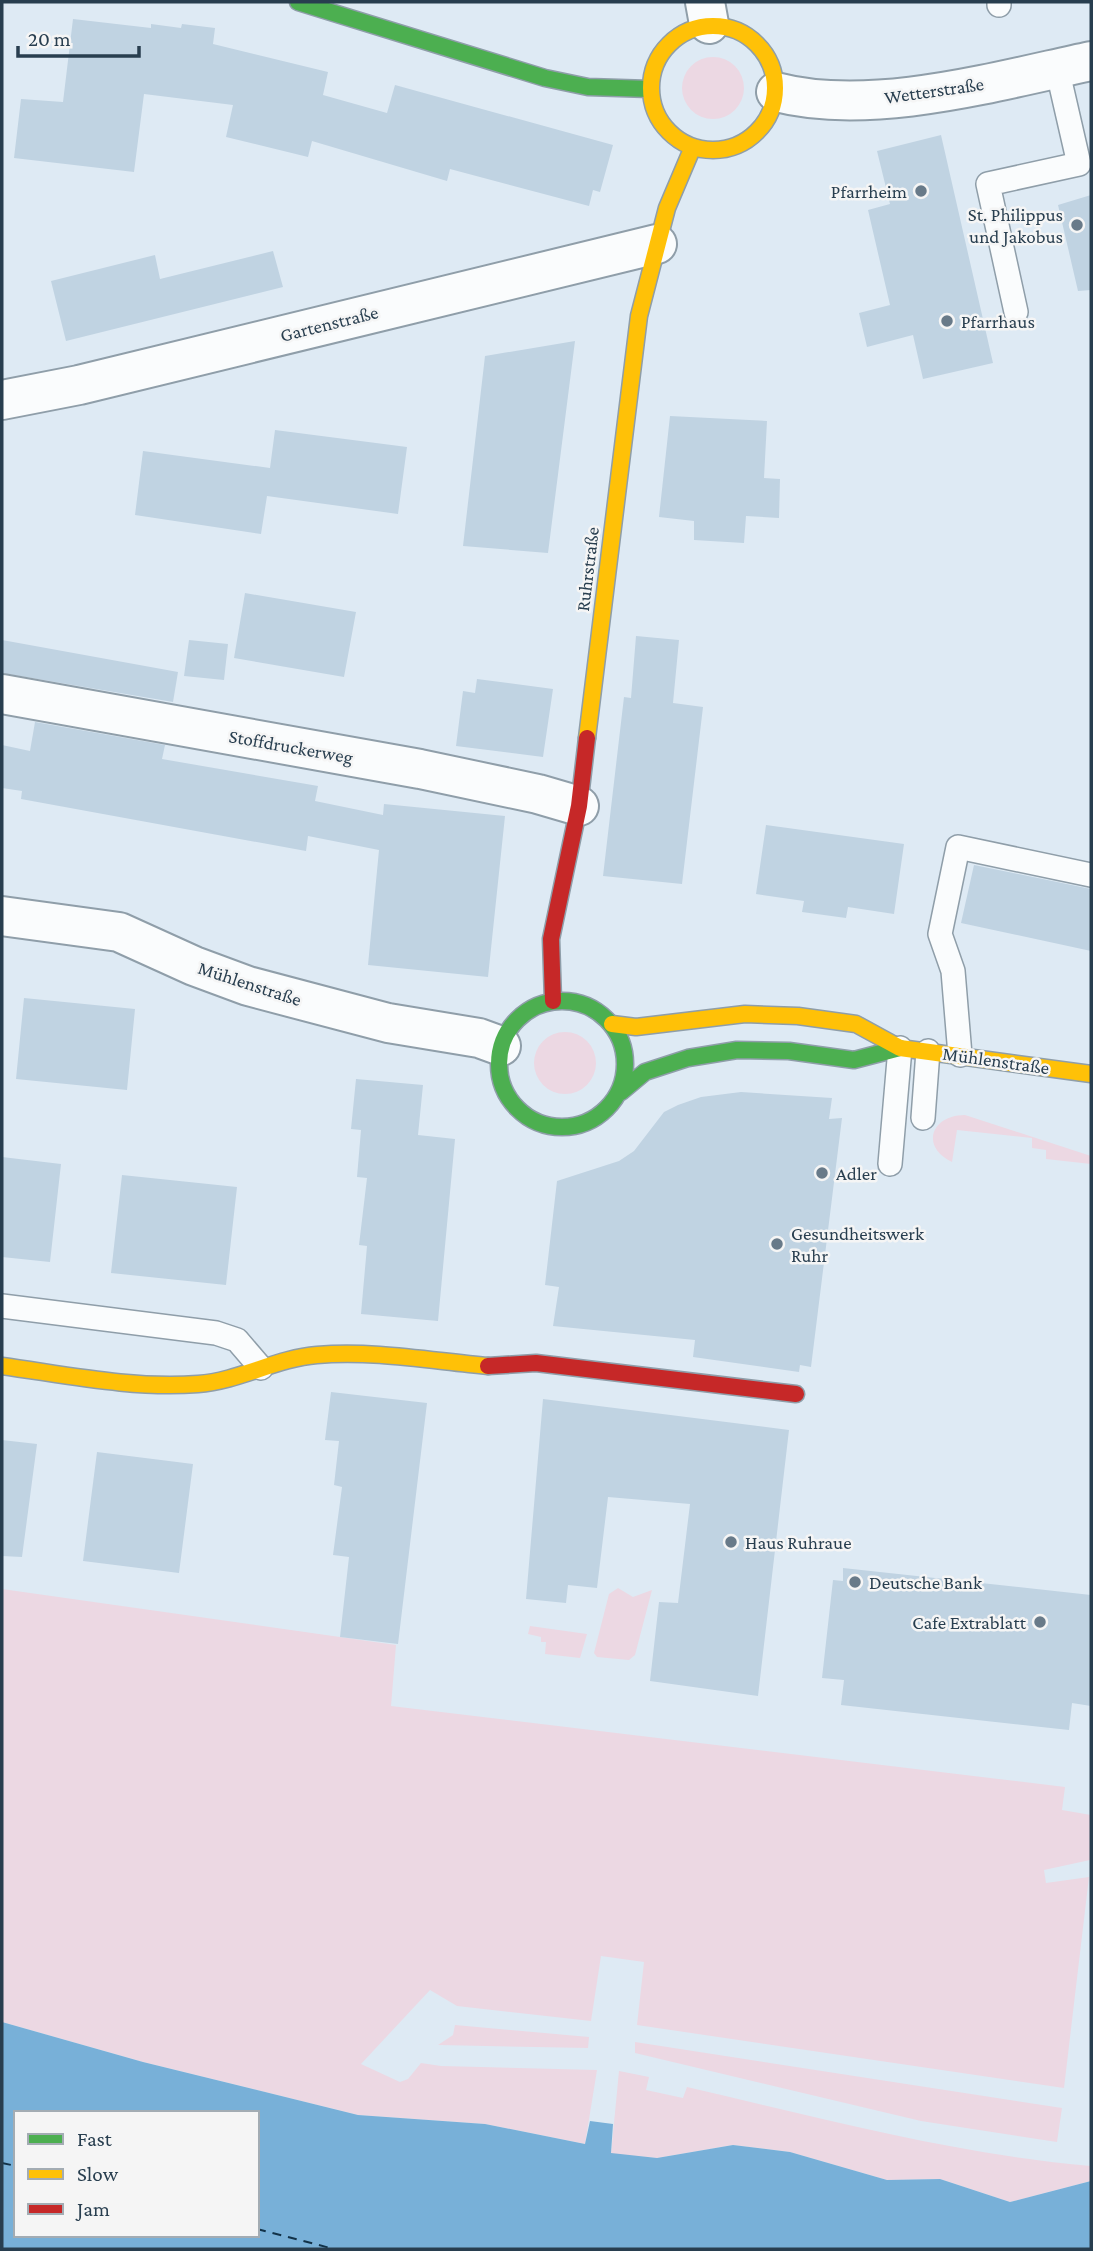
<svg xmlns="http://www.w3.org/2000/svg" width="1093" height="2251" font-family="'Crimson Pro',serif">
  <style>
    .green { fill: #ecd8e3 }
    .water { fill: #78b0d8; fill-rule: evenodd }
    .lines { fill: none; stroke-linecap: round; stroke-linejoin: round }
    .ferry { stroke: #123248; stroke-width: 2; stroke-dasharray: 9 7; stroke-linecap: butt }
    .building { fill: #c0d3e2 }
    .lane-casing { stroke: #8f9ea9; stroke-width: 26 }
    .street-casing { stroke: #8f9ea9; stroke-width: 42 }
    .fast-casing { stroke: #8f9ea9; stroke-width: 19 }
    .slow-casing { stroke: #8f9ea9; stroke-width: 19 }
    .jam-casing { stroke: #8f9ea9; stroke-width: 19 }
    .lane { stroke: #fafcfd; stroke-width: 23 }
    .street { stroke: #fafcfd; stroke-width: 38 }
    .fast { stroke: #4caf50; stroke-width: 16 }
    .slow { stroke: #ffc107; stroke-width: 16 }
    .jam { stroke: #c62828; stroke-width: 16 }
    .poi-dot { fill: #687a89; stroke: #f5f5f5; stroke-width: 2.5 }
    .labels { text-anchor: middle; stroke-width: 5; stroke-linejoin: round; paint-order: stroke }
    .street-label { font-size: 19px; fill: #283e4f; stroke: #f5f5f5 }
    .poi-label { font-size: 19px; fill: #283e4f; stroke: #f5f5f5; text-anchor: start }
  </style>
  <rect width="100%" height="100%" fill="#deeaf4"/>
  <path class="green" d="M682 88a31 31 0 1 1 62 0a31 31 0 1 1-62 0Z
    M534 1063a31 31 0 1 1 62 0a31 31 0 1 1-62 0Z
    M965,1115L1091,1156V1164L1046,1159V1150L1032,1148V1138L957,1130L952,1162C920,1147 931,1115 965,1115Z
    M618,1588L633,1597L652,1590L635,1655L629,1660L597,1657L594,1653L609,1594Z
    M2,1589L396,1645L391,1706L1065,1787L1062,1810L1091,1815L1090,1860L1044,1870L1046,1883L1089,1877L1064,2088L637,2025L644,1962L601,1956L591,2021L457,2006L430,1990L361,2064L400,2082L408,2079L421,2063L441,2066L597,2070L585,2144L485,2124L358,2115L143,2062L2,2022Z
    M530,1626L587,1634L580,1658L545,1654L546,1642H541V1637L528,1634Z
    M455,2025L589,2037L588,2048L438,2045L453,2035Z
    M635,2042L1062,2108L1057,2142L921,2121L635,2053Z
    M619,2071L649,2077L646,2090L683,2098L687,2087C821,2118 954,2154 1091,2166V2181L1010,2202L940,2179L887,2180L790,2152L733,2145L657,2158L611,2154Z"/>
  <path class="water" d="M2,2022L143,2062L358,2115L485,2124L585,2144L590,2121L613,2124L611,2153L657,2158L733,2145L790,2152L887,2180L940,2179L1010,2202L1091,2181V2249H2ZM16,2113H257V2235H16Z"/>
  <g class="lines">
    <path class="ferry" d="M2,2163L16,2166
      M257,2229L334,2249"/>
  </g>
  <path class="building" d="M73,19L151,28V24L181,28L182,24L215,28L213,44L328,72L323,95L387,113L395,85L613,145L600,192L593,190L589,206L450,169L447,181L312,141L308,157L226,137L233,105L144,94L134,172L14,158L21,99L63,102Z
    M941,135L993,363L923,379L913,335L867,347L859,313L890,305L868,210L890,204L877,151Z
    M1091,195V290L1078,291L1058,205Z
    M273,251L283,287L66,341L51,281L155,255L160,279Z
    M575,341L548,553L463,546L485,356Z
    M670,416L767,421L764,478L780,479L779,518L746,516L744,543L694,540V521L659,517Z
    M275,430L407,447L398,514L267,496L261,534L135,515L143,451L270,468Z
    M245,593L356,612L344,677L234,658Z
    M636,636L679,640L673,703L703,707L682,884L603,876L624,697L631,698Z
    M2,640L178,672L173,702L2,673Z
    M189,640L228,644L224,680L184,676Z
    M477,679L553,689L543,757L456,746L463,691L475,693Z
    M35,722L165,745L162,759L318,786L315,801L383,815L384,804L505,816L488,977L368,965L379,850L308,836L306,851L21,799L22,791L2,788V745L30,751Z
    M766,825L904,844L894,914L848,907L846,918L802,912L804,901L756,894Z
    M974,865L1091,889V951L961,923Z
    M24,998L135,1009L127,1090L16,1079Z
    M356,1079L423,1085L418,1135L455,1139L438,1321L361,1314L367,1246L359,1245L367,1178L357,1177L361,1130L351,1129Z
    M741,1092L832,1098L829,1119L842,1118L811,1367L800,1365L799,1372L693,1357L695,1340L553,1326L559,1287L545,1285L557,1181L619,1161L634,1151L664,1112L678,1105L701,1097Z
    M2,1157L61,1164L50,1262L2,1257Z
    M122,1175L237,1187L226,1285L111,1273Z
    M331,1392L427,1403L398,1644L340,1637L349,1557L333,1555L342,1487L334,1485L339,1441L325,1440Z
    M543,1399L789,1430L758,1696L650,1681L659,1602L678,1603L690,1504L608,1497L597,1588L568,1585L566,1603L526,1599Z
    M2,1440L37,1444L22,1557L2,1556Z
    M97,1452L193,1464L179,1573L83,1561Z
    M843,1568L1091,1595V1706L1072,1703L1069,1730L841,1705L844,1680L822,1678L833,1580L843,1581Z"/>
  <g class="lines">
    <defs>
      <path id="lane" d="M999,5V2
        M1016,312L988,184L1079,164L1057,68
        M960,1055L953,971L940,934L958,847L1091,875
        M923,1118L928,1051
        M890,1164L900,1048
        M2,1306L216,1333L237,1340L261,1368"/>
      <path id="street" d="M705,2L709,24
        M776,92C871,117 997,81 1091,61
        M2,400L79,385L657,244
        M2,694L420,769L538,794L579,806
        M2,916L119,932L194,966L248,986L388,1023L479,1038L501,1046"/>
      <path id="fast" d="M298,2L545,78L588,87L650,89
        M499 1064a63 63 0 1 1 126 0a63 63 0 1 1-126 0Z
        M621,1092L645,1072L688,1058L737,1050L789,1051L854,1060L900,1048"/>
      <path id="slow" d="M651 88a62 62 0 1 1 124 0a62 62 0 1 1-124 0Z
        M587,738L639,316L667,208L692,149
        M612,1024L636,1027L745,1014L798,1016L856,1024L900,1048L1091,1074
        M2,1366C67,1375 133,1389 198,1384C239,1381 277,1358 317,1355C373,1350 432,1361 488,1366"/>
      <path id="jam" d="M553,1001L551,939L579,806L587,738
        M488,1366L536,1363L796,1394"/>
    </defs>
    <use href="#lane" class="lane-casing"/>
    <use href="#street" class="street-casing"/>
    <use href="#fast" class="fast-casing"/>
    <use href="#slow" class="slow-casing"/>
    <use href="#jam" class="jam-casing"/>
    <use href="#lane" class="lane"/>
    <use href="#street" class="street"/>
    <use href="#fast" class="fast"/>
    <use href="#slow" class="slow"/>
    <use href="#jam" class="jam"/>
  </g>
  <g class="poi-dot">
    <circle cx="921" cy="191" r="7"/>
    <circle cx="1077" cy="225" r="7"/>
    <circle cx="947" cy="321" r="7"/>
    <circle cx="822" cy="1173" r="7"/>
    <circle cx="777" cy="1244" r="7"/>
    <circle cx="731" cy="1542" r="7"/>
    <circle cx="855" cy="1582" r="7"/>
    <circle cx="1040" cy="1622" r="7"/>
  </g>
  <g class="labels">
    <g class="street-label">
      <text transform="translate(934 90) rotate(-8)" y="7">Wetterstraße</text>
      <text transform="translate(329 323) rotate(-14)" y="7">Gartenstraße</text>
      <text transform="translate(587 569) rotate(-83)" y="7">Ruhrstraße</text>
      <text transform="translate(291 746) rotate(10)" y="7">Stoffdruckerweg</text>
      <text transform="translate(250 983) rotate(18)" y="7">Mühlenstraße</text>
      <text transform="translate(996 1060) rotate(8)" y="7">Mühlenstraße</text>
    </g>
    <g class="poi-label">
      <text x="907" y="198" text-anchor="end">Pfarrheim</text>
      <text x="1063" y="221" text-anchor="end">St. Philippus<tspan x="1063" dy="22">und Jakobus</tspan></text>
      <text x="961" y="328">Pfarrhaus</text>
      <text x="836" y="1180">Adler</text>
      <text x="791" y="1240">Gesundheitswerk<tspan x="791" dy="22">Ruhr</tspan></text>
      <text x="745" y="1549">Haus Ruhraue</text>
      <text x="869" y="1589">Deutsche Bank</text>
      <text x="1026" y="1629" text-anchor="end">Cafe Extrablatt</text>
    </g>
  </g>
  <rect width="1093" height="2251" fill="none" stroke="#283e4f" stroke-width="7"/>
  <rect x="14" y="2111" width="245" height="126" fill="#f5f5f5" stroke="#a3acb3" stroke-width="2"/>
  <rect x="28" y="2134" width="35" height="10" fill="#4caf50" stroke="#a3acb3" stroke-width="2"/>
  <text x="77" y="2146" font-size="21" fill="#283e4f">Fast</text>
  <rect x="28" y="2169" width="35" height="10" fill="#ffc107" stroke="#a3acb3" stroke-width="2"/>
  <text x="77" y="2181" font-size="21" fill="#283e4f">Slow</text>
  <rect x="28" y="2204" width="35" height="10" fill="#c62828" stroke="#a3acb3" stroke-width="2"/>
  <text x="77" y="2216" font-size="21" fill="#283e4f">Jam</text>
  <path d="M18 46v10h121v-10" fill="none" stroke="#283e4f" stroke-width="3.5"/>
  <text x="28" y="46" font-size="21" fill="#283e4f" stroke="#f5f5f5" stroke-width="5" paint-order="stroke">20 m</text>
</svg>
